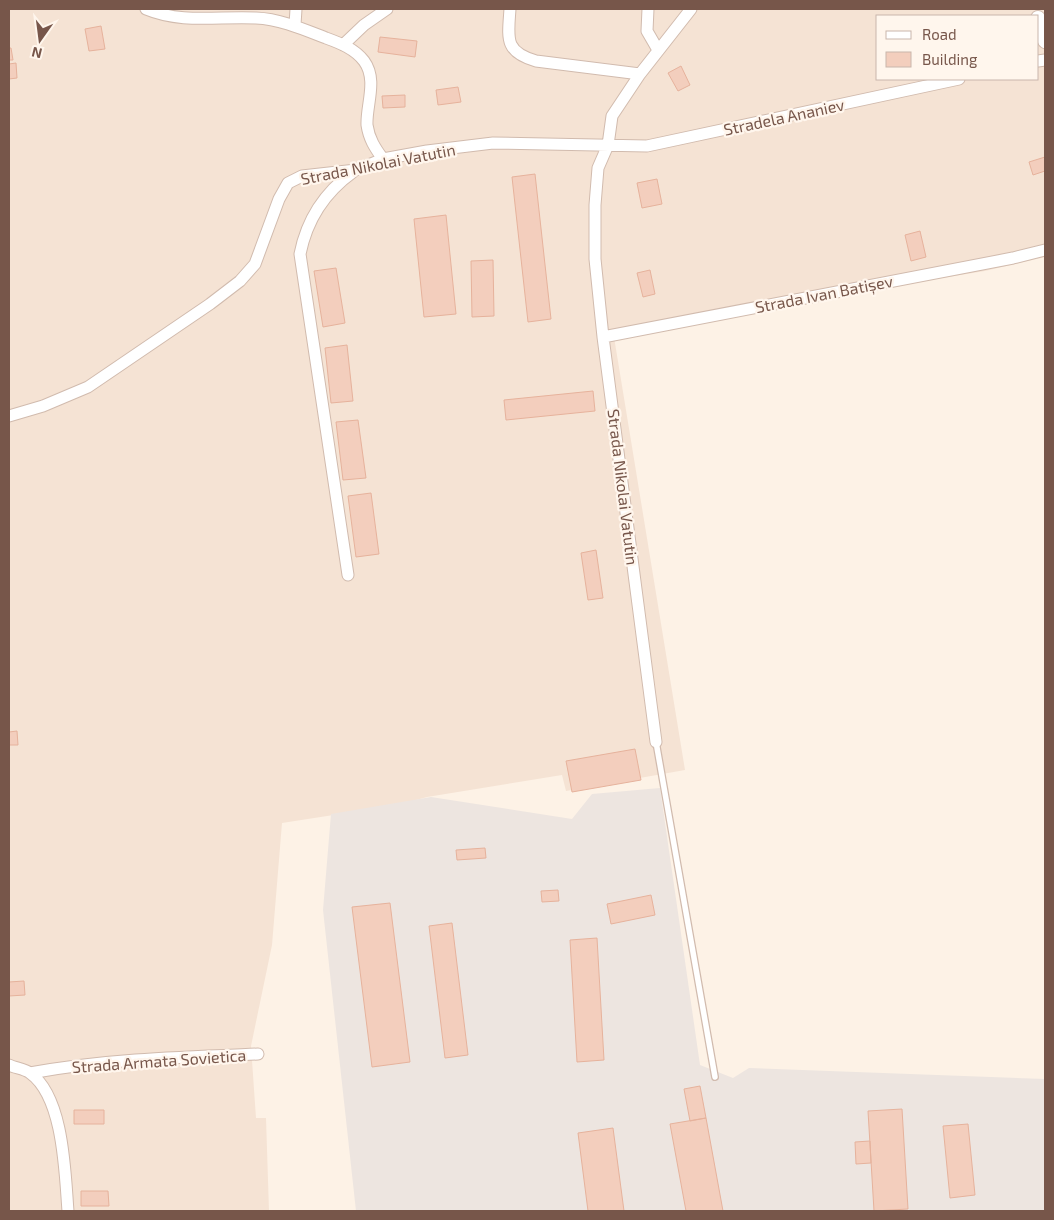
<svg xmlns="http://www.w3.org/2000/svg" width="1054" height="1220" font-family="'Exo 2',sans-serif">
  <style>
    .residential { fill: #f5e3d4; fill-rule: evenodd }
    .industrial { fill: #ede5e0 }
    .building { fill: #f3cebd; stroke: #e6b29c }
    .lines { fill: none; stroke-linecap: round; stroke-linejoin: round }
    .service-casing { stroke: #d1bbae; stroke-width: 8 }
    .minor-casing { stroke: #d1bbae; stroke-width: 13 }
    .tertiary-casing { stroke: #d1bbae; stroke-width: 16 }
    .service { stroke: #fff; stroke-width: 5.5 }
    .minor { stroke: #fff; stroke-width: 11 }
    .tertiary { stroke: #fff; stroke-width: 14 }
    .labels { text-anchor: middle; stroke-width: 4.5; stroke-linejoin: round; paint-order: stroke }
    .street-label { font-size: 16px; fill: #77564a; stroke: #fff6ed }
  </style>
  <rect width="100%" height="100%" fill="#fdf2e6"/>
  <path class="residential" d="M9,9H1045V257L985,271L801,301L614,337L685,770L566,791L562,775L427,797L398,805L282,823L272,945L251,1046L256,1118H266L269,1211H9ZM878,16H1038V79H878Z"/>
  <path class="industrial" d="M660,788L700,1065L733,1078L749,1068L1045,1079V1211H356L323,910L331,814L431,797L572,819L592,794Z"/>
  <path class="building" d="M101,26L105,49L89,51L85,29Z
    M380,37L417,41L415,57L378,52Z
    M9,48H11L13,60H9Z
    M16,63L17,78L9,79V64Z
    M681,66L690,85L678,91L668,73Z
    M458,87L461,102L438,105L436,90Z
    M405,95V107L383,108L382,96Z
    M1045,157V171L1033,175L1029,162Z
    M535,174L551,319L528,322L512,177Z
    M657,179L662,204L642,208L637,183Z
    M446,215L456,314L424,317L414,219Z
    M920,231L926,257L911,261L905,235Z
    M493,260L494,316L472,317L471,261Z
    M336,268L345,323L323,327L314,271Z
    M650,270L655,294L643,297L637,273Z
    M347,345L353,401L331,403L325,348Z
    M593,391L595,411L506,420L504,400Z
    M358,420L366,478L343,480L336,422Z
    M371,493L379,554L356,557L348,496Z
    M596,550L603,598L588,600L581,553Z
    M17,731L18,745H9V732Z
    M635,749L641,780L572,792L566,761Z
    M485,848L486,858L457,860L456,850Z
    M558,890L559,901L542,902L541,891Z
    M651,895L655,915L611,924L607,904Z
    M390,903L410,1062L372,1067L352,907Z
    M452,923L468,1055L445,1058L429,926Z
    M597,938L604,1060L577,1062L570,940Z
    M24,981L25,995L9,996V982Z
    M700,1086L706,1118L690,1121L684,1089Z
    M902,1109L908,1209L874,1211L868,1111Z
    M74,1110H104V1124H74Z
    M706,1118L723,1211H686L670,1124Z
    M968,1124L975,1195L950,1198L943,1126Z
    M613,1128L624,1211H588L578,1133Z
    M870,1141L871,1163L856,1164L855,1142Z
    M81,1191H108L109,1206H81Z"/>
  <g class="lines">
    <defs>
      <path id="service" d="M656,742L715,1077"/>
      <path id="minor" d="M146,9C182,24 218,16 256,18C280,19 303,29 326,38C340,43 355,49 364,61C378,80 366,105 367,125C369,139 375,148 383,159
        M510,9C508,38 504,52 536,61L640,74
        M648,9L647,31L658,50
        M295,25L296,9
        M343,45L364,25L387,9
        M1038,61L1045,60
        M603,337L1013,258L1045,250
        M9,416L43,406L88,387L210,304L240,281L255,264L279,199L288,183L302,176L356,170L383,159L427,151L493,143L647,146L959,79
        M348,575L300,254C307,219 325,192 353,172
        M656,742L603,337L595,259V205L598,168L608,145L612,116L640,74L691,9
        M9,1065C15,1068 25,1069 30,1073C64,1097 65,1174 68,1211
        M30,1073C106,1059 181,1057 258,1054"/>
      <path id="tertiary" d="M1038,18L1045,41"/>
    </defs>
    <use href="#service" class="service-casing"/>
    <use href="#minor" class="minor-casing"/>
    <use href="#tertiary" class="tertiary-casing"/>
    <use href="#service" class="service"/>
    <use href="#minor" class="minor"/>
    <use href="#tertiary" class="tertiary"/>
  </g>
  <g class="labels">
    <g class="street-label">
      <text transform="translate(784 117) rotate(-12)" y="6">Stradela Ananiev</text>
      <text transform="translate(378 164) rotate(-11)" y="6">Strada Nikolai Vatutin</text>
      <text transform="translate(824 294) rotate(-11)" y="6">Strada Ivan Batișev</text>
      <text transform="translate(623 487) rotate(83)" y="6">Strada Nikolai Vatutin</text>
      <text transform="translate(159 1061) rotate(-4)" y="6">Strada Armata Sovietica</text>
    </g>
  </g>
  <rect width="1054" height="1220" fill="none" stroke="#77564a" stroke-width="20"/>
  <rect x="876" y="15" width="162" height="65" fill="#fff6ed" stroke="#c9b6ac"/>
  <rect x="886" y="31" width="25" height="8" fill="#ffffff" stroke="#c9b6ac"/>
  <text x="922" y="40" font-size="15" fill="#77564a">Road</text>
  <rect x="886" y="52" width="25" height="15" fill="#f3cebd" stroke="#c9b6ac"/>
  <text x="922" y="65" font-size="15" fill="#77564a">Building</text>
  <g transform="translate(40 40) rotate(194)" stroke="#fff6ed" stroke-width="4" paint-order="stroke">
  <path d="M0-4L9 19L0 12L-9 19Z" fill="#77564a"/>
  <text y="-8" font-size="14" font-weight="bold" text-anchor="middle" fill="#77564a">N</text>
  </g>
</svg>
